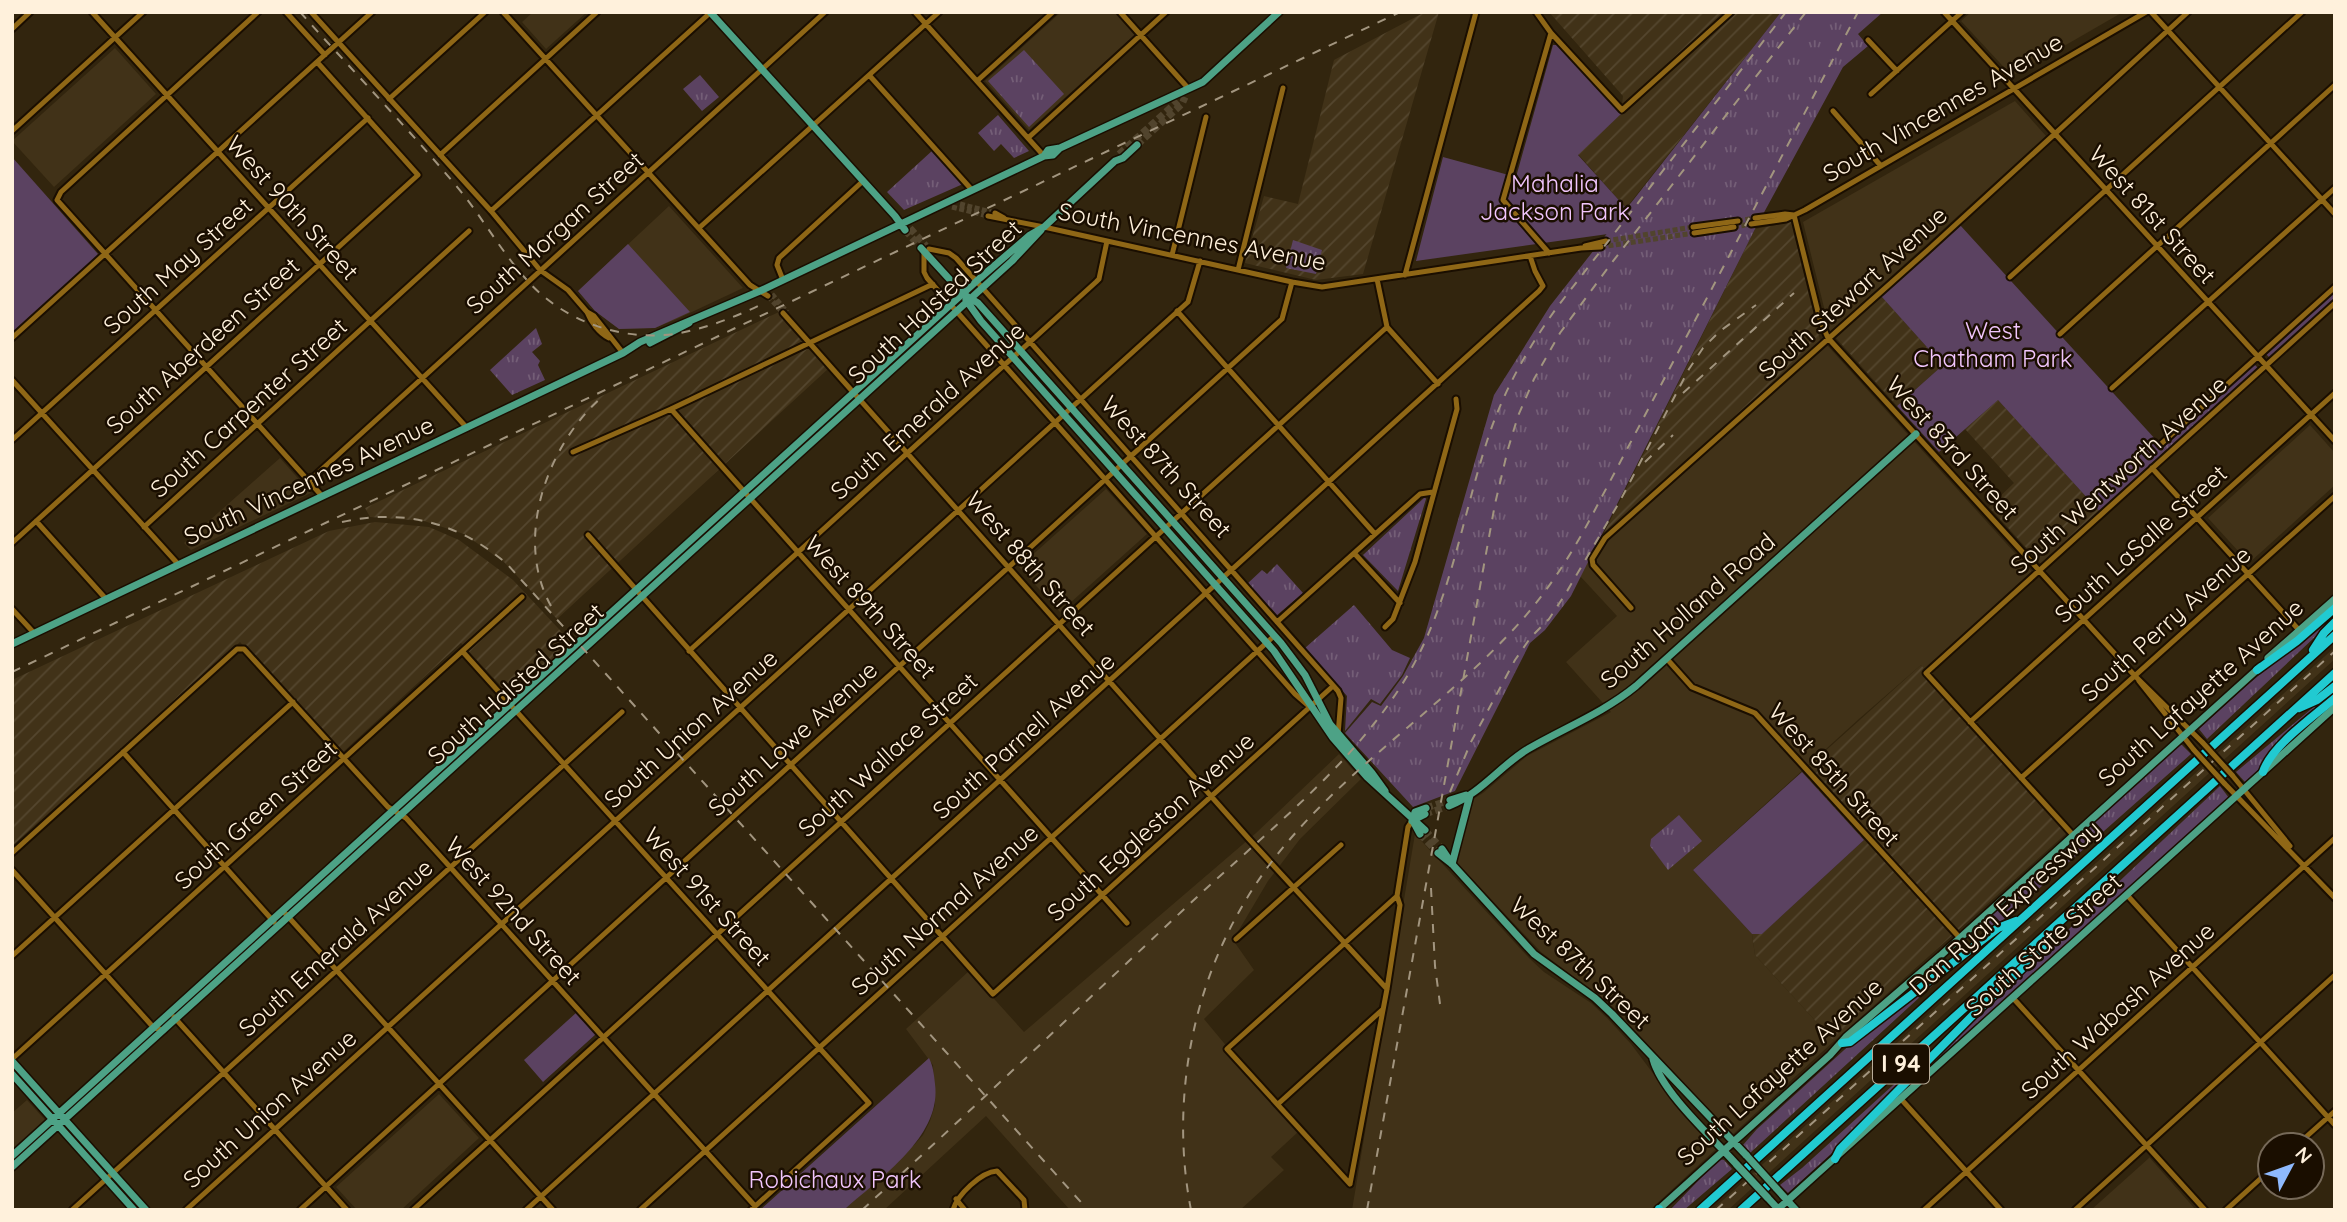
<svg xmlns="http://www.w3.org/2000/svg" width="2347" height="1222" font-family="Quicksand,sans-serif">
  <style>
    .built { fill: #413218 }
    .industrial { fill: url(#industrial-furrows) }
    .grass { fill: url(#grass-tufts) }
    .park { fill: #5b4261 }
    .lines { fill: none; stroke-linecap: round; stroke-linejoin: round }
    .minor-tunnel { stroke: #51442d; stroke-width: 5; stroke-dasharray: 5 2.5; stroke-linecap: butt }
    .major-tunnel { stroke: #51442d; stroke-width: 7; stroke-dasharray: 7 3.5; stroke-linecap: butt }
    .minor-casing { stroke: #1a0e00; stroke-width: 9 }
    .major-casing { stroke: #1a0e00; stroke-width: 10 }
    .highway-casing { stroke: #1a0e00; stroke-width: 11 }
    .minor { stroke: #8f6716; stroke-width: 5 }
    .major { stroke: #4da286; stroke-width: 7 }
    .highway { stroke: #21cad1; stroke-width: 8 }
    .rail { stroke: #a2957f; stroke-width: 2; stroke-dasharray: 9 9; stroke-linecap: butt }
    .minor-bridge-casing { stroke: #1a0e00; stroke-width: 9; stroke-linecap: butt }
    .major-bridge-casing { stroke: #1a0e00; stroke-width: 10; stroke-linecap: butt }
    .minor-bridge { stroke: #8f6716; stroke-width: 5 }
    .major-bridge { stroke: #4da286; stroke-width: 7 }
    .labels { text-anchor: middle; stroke-width: 5; stroke-linejoin: round; paint-order: stroke }
    .shield { fill: #1a0e00; stroke: #baad9a; stroke-width: 2 }
    .shield-label { font-size: 23px; font-weight: bold; fill: #fff1dc }
    .street-label { font-size: 24px; fill: #fff1dc; stroke: #1a0e00 }
    .park-label { font-size: 24px; fill: #f2c6fd; stroke: #1a0e00 }
  </style>
  <defs>
    <pattern id="industrial-furrows" width="10" height="10" patternUnits="userSpaceOnUse" patternTransform="scale(1.75)"><rect width="10" height="10" fill="#413218"/><path d="M-1 1l2-2M0 10L10 0M9 11l2-2" fill="none" stroke="#54462e"/></pattern>
    <pattern id="grass-tufts" width="24" height="20" patternUnits="userSpaceOnUse" patternTransform="scale(1.75)"><rect width="24" height="20" fill="#5b4261"/><path d="M3 7l-1-3M5 7V3M7 7l1-3M15 17l-1-3M17 17v-4M19 17l1-3" fill="none" stroke="#745e77"/></pattern>
  </defs>
  <rect width="100%" height="100%" fill="#32250e"/>
  <path class="built" d="M533,12H587L546,49L522,22Z
    M1061,12H1115L1135,35L1029,130L985,81Z
    M1971,12H2123L2012,76L1961,21Z
    M115,48L156,94L54,187L12,141Z
    M2015,101L2046,136L1830,332L1803,222Z
    M669,206L743,288L677,319L655,328L619,329L595,311L578,291Z
    M1820,340L1827,345L2033,573L1925,671L1921,665L1860,718L1693,870L1752,934L1755,955L1834,1041L1732,1135L1613,1007L1541,952L1455,861L1470,801L1483,793L1527,756L1611,712L1566,662L1617,616L1580,576L1596,543Z
    M2310,425L2335,453V485L2249,563L2208,518Z
    M280,458L311,493L191,550L184,543Z
    M1106,489L1147,534L1060,612L1019,567Z
    M2335,647V659L1784,1159L1728,1210H1712Z
    M1339,754L1361,779L1300,839L1268,881L1233,940L1254,970L1204,1019L1298,1132L1271,1157L1284,1170L1240,1210H1070L986,1116L884,1210H844L915,1144L923,1135L930,1121L935,1105L933,1065L906,1029L969,971L1024,1032L1256,833Z
    M1415,834L1529,958L1544,972L1591,1003L1607,1018L1631,1044L1679,1108L1716,1149L1650,1210H1352Z
    M439,1094L479,1138L401,1210H357L336,1187Z
    M27,1100L46,1121L14,1150L12,1147V1113Z
    M2149,1157L2196,1210H2091L2149,1158Z"/>
  <path class="industrial" d="M1425,12H1439L1363,274L1316,280L1245,263L1264,196L1298,204L1334,60Z
    M1549,12H1781L1626,208L1578,154L1621,114L1623,96Z
    M1791,222L1820,340L1601,539L1755,229Z
    M1881,296L1943,365L1897,406L1835,337Z
    M779,312L829,368L557,619L504,562L464,534L424,521L370,517L365,508Z
    M1998,400L2100,512L2042,565L1989,507L2014,483L1965,429Z
    M375,522L429,527L459,540L513,580L572,643L512,698L461,643L342,753L240,642L12,846V680L329,531Z
    M1921,665L2070,830L1834,1041L1755,955L1752,934H1762L1864,840L1802,772Z"/>
  <path class="grass" d="M1781,12H1883L1858,34L1868,46L1843,67L1755,229L1571,596L1545,630L1530,643L1455,791L1413,807L1345,733L1372,702L1381,706L1403,676L1424,638L1494,395L1550,306Z
    M1024,50L1064,94L1029,127L988,81Z
    M700,75L719,97L702,111L683,89Z
    M998,115L1029,151L1014,158L1001,144L994,151L978,133Z
    M933,150L963,184L904,210L887,192Z
    M1293,240L1322,250L1316,274L1286,268Z
    M2335,291V299L2270,358L2265,353Z
    M536,328L542,344L532,352L540,361L538,365L545,380L512,395L490,370Z
    M2254,364L2258,368L2167,452L2162,447Z
    M1425,497L1426,499L1398,591L1363,555Z
    M1277,564L1303,593L1276,616L1247,584L1262,570L1267,574Z
    M1354,605L1392,650L1410,658L1402,675L1380,704L1371,699L1345,731L1347,696L1305,648Z
    M2335,612V618L2207,739L2199,729L2246,686Z
    M2335,689V694L2282,742L2255,774L2245,782L2236,772Z
    M2178,745H2182L2191,754L2007,917C1996,926 1982,927 1970,935Z
    M2220,786L2229,798L1885,1109L1960,1032Z
    M1679,815L1702,841L1668,870L1650,846L1651,839Z
    M1945,972L1946,973L1750,1153L1743,1145L1757,1129L1854,1041Z
    M1936,1046L1831,1154L1788,1193L1780,1185L1802,1168Z
    M1719,1159L1724,1160L1732,1169L1684,1210H1670Z"/>
  <path class="park" d="M1553,45H1558L1621,114L1578,155L1626,208L1608,234L1416,261L1443,157L1516,177Z
    M12,157L98,254L96,258L12,334Z
    M1960,225L2167,452L2100,512L1998,400L1939,452L1897,406L1943,365L1881,296Z
    M628,244L690,312L655,328L619,329L595,311L578,291Z
    M1802,772L1864,840L1762,934H1752L1693,870Z
    M577,1012L596,1034L543,1082L524,1060Z
    M929,1058C933,1066 934,1074 935,1084C942,1137 879,1178 844,1210H760Z"/>
  <g class="lines">
    <path class="minor-tunnel" d="M960,204L995,213
      M952,207L988,216
      M1738,221L1755,218
      M1734,227L1751,224
      M1606,241L1693,227
      M1601,247L1694,233
      M772,294L787,312
      M768,296L783,313"/>
    <path class="major-tunnel" d="M1137,145L1182,104L1185,97
      M1119,154L1178,101
      M910,228L926,246
      M905,230L921,248
      M1426,808L1450,800
      M1425,814L1449,806
      M1425,830L1442,849
      M1420,834L1438,853"/>
    <defs>
      <path id="minor" d="M92,12L467,428
        M258,12L61,192L57,200L322,496
        M286,12L325,55
        M311,12L491,211L540,270L568,290L587,312L594,316L623,353
        M503,12L750,285L768,296
        M915,12L1044,156
        M1120,12L1188,88
        M1536,12L1551,33L1622,110L1731,12
        M1944,12L2335,441
        M2151,12L2335,214
        M12,29L30,12
        M1868,40L1897,71
        M869,75L972,190
        M977,81L1053,12
        M1871,94L1962,12
        M389,99L485,12
        M1833,111L1881,166
        M12,131L143,12
        M1028,138L1166,12
        M440,155L597,12
        M491,211L711,12
        M995,213L1004,218
        M1794,215L1820,320L1828,338L2135,676L2203,743
        M988,216L1044,227L1292,282L1322,287L1581,248L1601,247
        M1755,218L1785,214L1794,215
        M1751,224L1786,219L1805,210L2146,12
        M1693,227L1738,221
        M699,228L939,12
        M1694,233L1734,227
        M1585,246L1606,241
        M929,249L949,253L956,258L1338,691L1341,698L1338,735
        M924,252V272L927,278L1295,694L1310,707
        M1549,253L1503,200L1551,33
        M1172,255L1206,117
        M1238,270L1283,88
        M1405,275L1476,12
        M2010,277L2302,12
        M1377,279L1387,327L1438,384
        M783,280L777,265L779,258L863,181
        M1177,311L1375,534
        M587,312C591,322 599,333 609,338
        M783,313L1249,839L1387,989
        M2060,334L2335,85
        M12,338L372,12
        M12,380L178,564
        M2112,388L2335,188
        M671,409L1127,923
        M12,440L368,118
        M2161,444L2335,287
        M573,452L671,409L933,284
        M2152,468L2299,630
        M309,481L825,12
        M36,521L106,599
        M144,527L469,231
        M588,535L993,994L1333,686
        M12,543L418,175L317,62
        M1354,553L1400,603
        M1631,608L1593,565L1592,559L1605,538L1929,249L2188,12
        M12,609L34,633
        M1277,622L1420,494L1433,492
        M1385,627L1393,619L1415,562L1457,409L1456,399
        M689,651L1096,282L1099,279L1107,241
        M463,652L869,1103L751,1210
        M1667,659L1692,687L1755,713L1960,938
        M2139,681L2194,750
        M1970,722L2335,393
        M123,752L274,922
        M2232,775L2290,846
        M2021,778L2335,496
        M2224,783L2335,898
        M2073,835L1926,673L2335,303
        M12,853L237,649H244L388,807L406,818L755,1206
        M12,870L154,1028L164,1030
        M2127,895L2335,1125
        M283,911L553,1210
        M1236,939L1341,845
        M12,956L293,702
        M2013,998L2205,1210
        M174,1017L347,1210
        M12,1059L522,597
        M1901,1099L2001,1210
        M1278,1104L1382,1010
        M2297,1145L2335,1111
        M1350,1184L1227,1049L1397,896
        M1350,1184L1387,989L1400,905L1397,896L1408,827L1412,821
        M956,1199L965,1210
        M72,1210L622,712
        M186,1210L1188,302L1200,261
        M300,1210L1282,319L1292,282
        M413,1210L1387,327
        M526,1210L1539,291L1543,286L1535,271L1530,256
        M640,1210L1274,636
        M953,1210C957,1195 981,1172 997,1171L1024,1200L1025,1210
        M1924,1210L2335,838
        M2075,1210L2335,975
        M2226,1210L2270,1170"/>
      <path id="major" d="M710,12L895,216L905,230
        M1044,156L1048,150L1060,148
        M921,248L963,294L978,303L1281,643L1305,675L1330,724L1372,773L1385,791
        M966,300L981,321L1274,651L1333,738L1367,777L1425,830
        M650,343L689,323
        M12,644L623,353L640,342L760,291L1044,156L1053,155L1060,148L1203,82L1279,12
        M2268,658L2335,599
        M1450,800L1466,795
        M1449,806C1480,794 1500,766 1528,749C1564,728 1603,713 1636,686L1916,434
        M1413,820L1425,814
        M1412,821L1415,812L1426,808
        M1413,821L1420,834
        M1442,849L1450,861
        M1438,853L1452,864L1534,954L1595,998L1612,1014L1747,1156
        M1452,864L1470,795
        M1653,1059C1662,1093 1713,1138 1737,1165
        M12,1061L146,1210
        M12,1074L134,1210
        M12,1156L980,278L1030,235L1044,227L1115,161L1123,158L1137,145
        M12,1167L1012,261L1041,230
        M1776,1188L1796,1210
        M1767,1197L1779,1210
        M1658,1210L1830,1055L1846,1037L1940,956L2260,667
        M1777,1210L2335,707"/>
      <path id="highway" d="M2313,650L2324,633L2335,622
        M2257,670L2297,641L2335,608
        M2299,708L2317,700L2335,686
        M2263,772C2271,746 2314,716 2335,698
        M1842,1043L1850,1042L1998,928L2016,921
        M1835,1159L1840,1149L1978,1010L2047,945L2059,924
        M1659,1210V1209
        M1700,1210L2335,635
        M1741,1210L2335,673"/>
    </defs>
    <use href="#minor" class="minor-casing"/>
    <use href="#major" class="major-casing"/>
    <use href="#highway" class="highway-casing"/>
    <use href="#minor" class="minor"/>
    <use href="#major" class="major"/>
    <use href="#highway" class="highway"/>
    <path class="rail" d="M300,12C351,69 404,124 453,182C480,213 499,249 526,279C563,322 625,343 680,333C707,328 735,317 760,305
      M1683,393L1794,293
      M1645,462L1673,435
      M342,522C403,508 460,523 507,564L1088,1210
      M551,606C513,538 548,444 602,397
      M12,672L1400,12
      M1450,792L1471,742L1515,660L1531,637L1549,619L1566,593L1620,501L1689,369L1703,348L1720,331L1756,305
      M1431,888L1435,966L1440,1004
      M862,1210C975,1107 1085,1002 1196,898C1270,829 1353,765 1406,678C1451,603 1462,516 1489,435C1505,388 1529,346 1558,306L1786,12
      M1191,1210C1179,1149 1181,1085 1195,1025C1211,956 1244,892 1291,838C1360,758 1452,699 1522,620C1548,590 1569,558 1588,523L1858,12
      M1367,1210L1495,504L1508,449L1518,416L1534,379L1560,333L1610,265L1806,12
      M1716,1210L2335,651"/>
    <defs>
      <path id="minor-bridge" d="M2203,743L2232,775
        M2194,750L2224,783"/>
      <path id="major-bridge" d="M1747,1156L1776,1188
        M1737,1165L1767,1197"/>
    </defs>
    <use href="#minor-bridge" class="minor-bridge-casing"/>
    <use href="#major-bridge" class="major-bridge-casing"/>
    <use href="#minor-bridge" class="minor-bridge"/>
    <use href="#major-bridge" class="major-bridge"/>
  </g>
  <g class="labels">
    <rect class="shield" x="1873" y="1044.5" width="56" height="39" rx="5"/>
    <g class="shield-label">
      <text x="1901" y="1072">I 94</text>
    </g>
    <g class="street-label">
      <text transform="translate(1943 108) rotate(-30)" y="8">South Vincennes Avenue</text>
      <text transform="translate(292 208) rotate(48)" y="8">West 90th Street</text>
      <text transform="translate(2152 215) rotate(48)" y="8">West 81st Street</text>
      <text transform="translate(555 233) rotate(-42)" y="8">South Morgan Street</text>
      <text transform="translate(1192 237) rotate(11)" y="8">South Vincennes Avenue</text>
      <text transform="translate(178 266) rotate(-42)" y="8">South May Street</text>
      <text transform="translate(1853 293) rotate(-42)" y="8">South Stewart Avenue</text>
      <text transform="translate(935 302) rotate(-43)" y="8">South Halsted Street</text>
      <text transform="translate(203 346) rotate(-42)" y="8">South Aberdeen Street</text>
      <text transform="translate(249 408) rotate(-42)" y="8">South Carpenter Street</text>
      <text transform="translate(928 411) rotate(-42)" y="8">South Emerald Avenue</text>
      <text transform="translate(1952 448) rotate(48)" y="8">West 83rd Street</text>
      <text transform="translate(1166 467) rotate(48)" y="8">West 87th Street</text>
      <text transform="translate(2119 475) rotate(-42)" y="8">South Wentworth Avenue</text>
      <text transform="translate(309 481) rotate(-25)" y="8">South Vincennes Avenue</text>
      <text transform="translate(2141 544) rotate(-42)" y="8">South LaSalle Street</text>
      <text transform="translate(1030 564) rotate(49)" y="8">West 88th Street</text>
      <text transform="translate(870 607) rotate(48)" y="8">West 89th Street</text>
      <text transform="translate(1688 611) rotate(-41)" y="8">South Holland Road</text>
      <text transform="translate(2166 624) rotate(-42)" y="8">South Perry Avenue</text>
      <text transform="translate(516 684) rotate(-42)" y="8">South Halsted Street</text>
      <text transform="translate(2201 693) rotate(-42)" y="8">South Lafayette Avenue</text>
      <text transform="translate(691 729) rotate(-42)" y="8">South Union Avenue</text>
      <text transform="translate(1024 736) rotate(-42)" y="8">South Parnell Avenue</text>
      <text transform="translate(793 739) rotate(-42)" y="8">South Lowe Avenue</text>
      <text transform="translate(888 755) rotate(-42)" y="8">South Wallace Street</text>
      <text transform="translate(1834 775) rotate(48)" y="8">West 85th Street</text>
      <text transform="translate(256 815) rotate(-42)" y="8">South Green Street</text>
      <text transform="translate(1151 827) rotate(-42)" y="8">South Eggleston Avenue</text>
      <text transform="translate(707 897) rotate(48)" y="8">West 91st Street</text>
      <text transform="translate(2005 908) rotate(-42)" y="8">Dan Ryan Expressway</text>
      <text transform="translate(945 910) rotate(-42)" y="8">South Normal Avenue</text>
      <text transform="translate(513 911) rotate(48)" y="8">West 92nd Street</text>
      <text transform="translate(2044 945) rotate(-42)" y="8">South State Street</text>
      <text transform="translate(336 948) rotate(-42)" y="8">South Emerald Avenue</text>
      <text transform="translate(1580 963) rotate(43)" y="8">West 87th Street</text>
      <text transform="translate(2118 1011) rotate(-42)" y="8">South Wabash Avenue</text>
      <text transform="translate(1780 1072) rotate(-42)" y="8">South Lafayette Avenue</text>
      <text transform="translate(270 1109) rotate(-42)" y="8">South Union Avenue</text>
    </g>
    <g class="park-label">
      <text x="1555" y="192">Mahalia<tspan x="1555" dy="28">Jackson Park</tspan></text>
      <text x="1993" y="339">West<tspan x="1993" dy="28">Chatham Park</tspan></text>
      <text x="835" y="1188">Robichaux Park</text>
    </g>
  </g>
  <rect width="2347" height="1222" fill="none" stroke="#fff1dc" stroke-width="28"/>
  <g transform="translate(2291 1166) rotate(49)"><circle r="33" fill="#1a0e00" stroke="#766958" stroke-width="2"/>
  <path d="M0-5L12 26L0 18L-12 26Z" fill="#8eb9fd"/>
  <text y="-10" font-size="19" font-weight="bold" text-anchor="middle" fill="#fff1dc">N</text>
  </g>
</svg>
